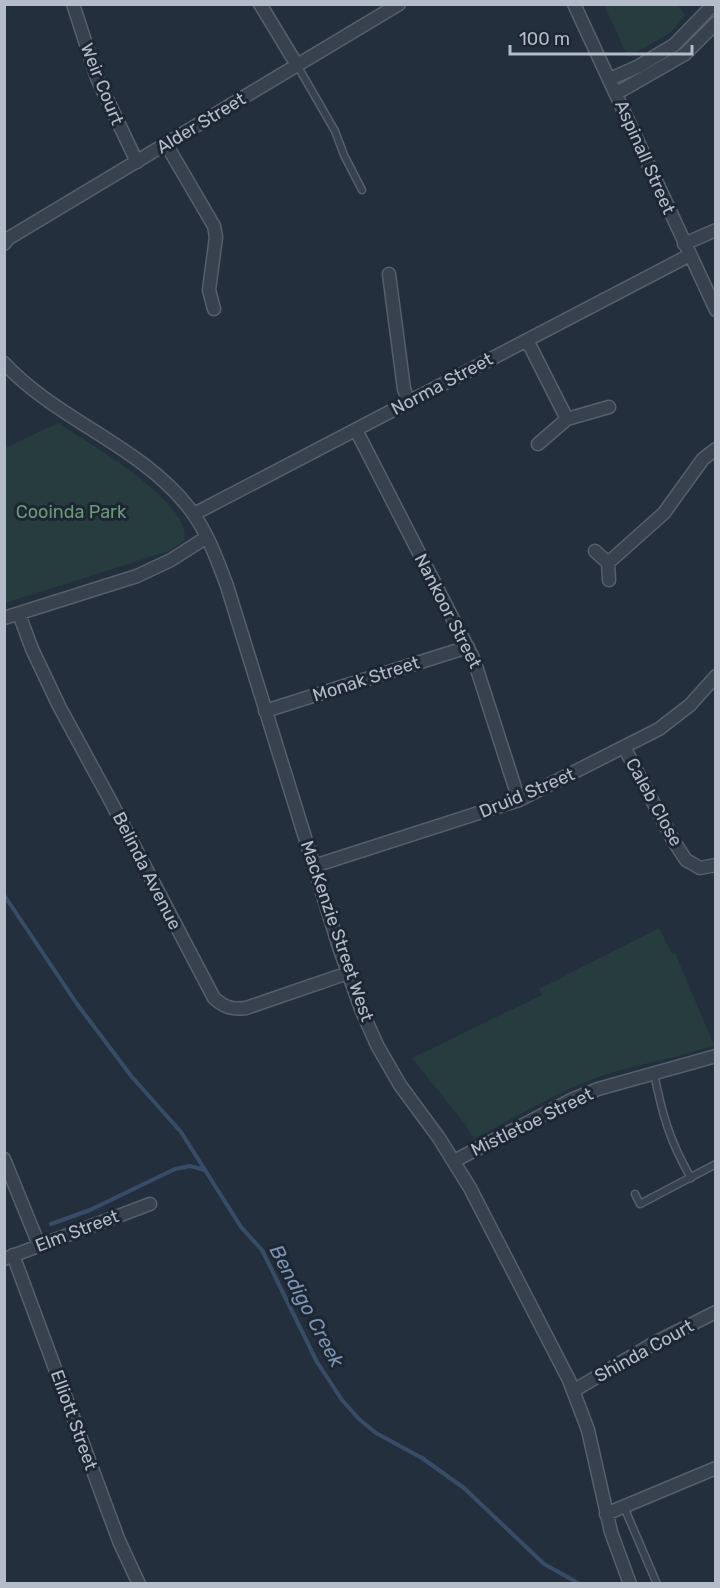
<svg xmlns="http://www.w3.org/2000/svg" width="720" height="1588" font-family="Rubik,sans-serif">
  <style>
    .green { fill: #263c3f }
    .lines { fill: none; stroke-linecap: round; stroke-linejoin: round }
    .stream { stroke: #394c67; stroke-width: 4 }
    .service-casing { stroke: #565f6c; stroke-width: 9 }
    .minor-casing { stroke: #565f6c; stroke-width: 15 }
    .service { stroke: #38414e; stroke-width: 6 }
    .minor { stroke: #38414e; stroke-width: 12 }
    .labels { text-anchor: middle; stroke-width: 6; stroke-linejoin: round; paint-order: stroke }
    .street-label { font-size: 18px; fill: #b4bcc9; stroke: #1d2633 }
    .park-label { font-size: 18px; fill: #6b9a76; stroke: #1d2633 }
    .water-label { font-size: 20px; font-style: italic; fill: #7c92b1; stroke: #1d2633 }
  </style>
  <rect width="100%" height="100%" fill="#242f3e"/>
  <path class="green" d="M604,5H678L685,16L670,33L628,57Z
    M58,423C87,442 194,503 184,541L169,551L5,603V448Z
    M659,928L672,954L675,953L714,1045C679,1058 642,1063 607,1074C561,1089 517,1117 474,1139L465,1124L412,1058L542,995L539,989Z"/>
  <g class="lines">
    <path class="stream" d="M4,895L77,1004L132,1077L181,1132L241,1227L262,1250L317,1362L342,1400L359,1419L376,1433L422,1458L464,1488L544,1564L580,1584
      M51,1224L90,1210L175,1169L190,1166L205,1170"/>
    <defs>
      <path id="service" d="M297,65L335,131L344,155L362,190
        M654,1073C662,1114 670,1142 691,1178
        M635,1194L640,1204L716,1164
        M624,1507L657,1584"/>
      <path id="minor" d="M73,4L97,78L137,162
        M260,4L297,65
        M574,4L716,310
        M610,79L639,66L674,45L714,4
        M617,93L685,54L716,23
        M166,144L214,226L216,237L209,290L214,309
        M4,244L9,238L399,4
        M684,244L716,230
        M389,274L404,389L409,402
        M527,340L567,419L538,444
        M4,363C58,421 140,445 189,508C207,531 217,559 227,586L339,947L361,1009L377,1045L400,1085L439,1138L470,1188L569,1380L588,1430L611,1532L630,1584
        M567,419L609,407
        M356,430L474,660L519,800
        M194,514L690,255
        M595,551L608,563L609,580
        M608,563L664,513L703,459L716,449
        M19,614L32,649L59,706L109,798L214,998C224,1007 232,1010 246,1008L348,973
        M4,618L137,576L171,560L207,537
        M265,711L468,647
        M624,747L673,840L686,860L700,868L716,865
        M314,866L519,800L659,729L690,705L716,676
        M4,1159L39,1245
        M454,1161L573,1099L598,1089L716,1056
        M13,1255L119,1541L139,1584
        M4,1259L150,1204
        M573,1391L656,1342L716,1312
        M606,1514L716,1468"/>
    </defs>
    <use href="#service" class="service-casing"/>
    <use href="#minor" class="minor-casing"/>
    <use href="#service" class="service"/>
    <use href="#minor" class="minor"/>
  </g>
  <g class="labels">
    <g class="street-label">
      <text transform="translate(102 84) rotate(68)" y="6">Weir Court</text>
      <text transform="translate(201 123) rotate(-31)" y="6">Alder Street</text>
      <text transform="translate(645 157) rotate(66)" y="6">Aspinall Street</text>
      <text transform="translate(442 384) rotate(-28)" y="6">Norma Street</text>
      <text transform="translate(448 611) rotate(63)" y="6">Nankoor Street</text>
      <text transform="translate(366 679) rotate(-18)" y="6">Monak Street</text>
      <text transform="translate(527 793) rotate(-23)" y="6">Druid Street</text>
      <text transform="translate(654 802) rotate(61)" y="6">Caleb Close</text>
      <text transform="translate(147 871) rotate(63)" y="6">Belinda Avenue</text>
      <text transform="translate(337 931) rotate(71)" y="6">MacKenzie Street West</text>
      <text transform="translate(532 1122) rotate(-26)" y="6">Mistletoe Street</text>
      <text transform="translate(77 1231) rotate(-21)" y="6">Elm Street</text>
      <text transform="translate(644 1351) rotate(-29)" y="6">Shinda Court</text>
      <text transform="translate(74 1420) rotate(70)" y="6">Elliott Street</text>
    </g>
    <g class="park-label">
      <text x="71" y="518">Cooinda Park</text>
    </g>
    <g class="water-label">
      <text transform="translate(307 1306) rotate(62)" y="7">Bendigo Creek</text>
    </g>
  </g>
  <rect width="720" height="1588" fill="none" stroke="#b4bcc9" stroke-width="12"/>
  <path d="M510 45v9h182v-9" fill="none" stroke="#b4bcc9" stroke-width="3"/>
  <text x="519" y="45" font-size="18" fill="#b4bcc9" stroke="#1d2633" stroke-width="4.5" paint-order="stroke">100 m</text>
</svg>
